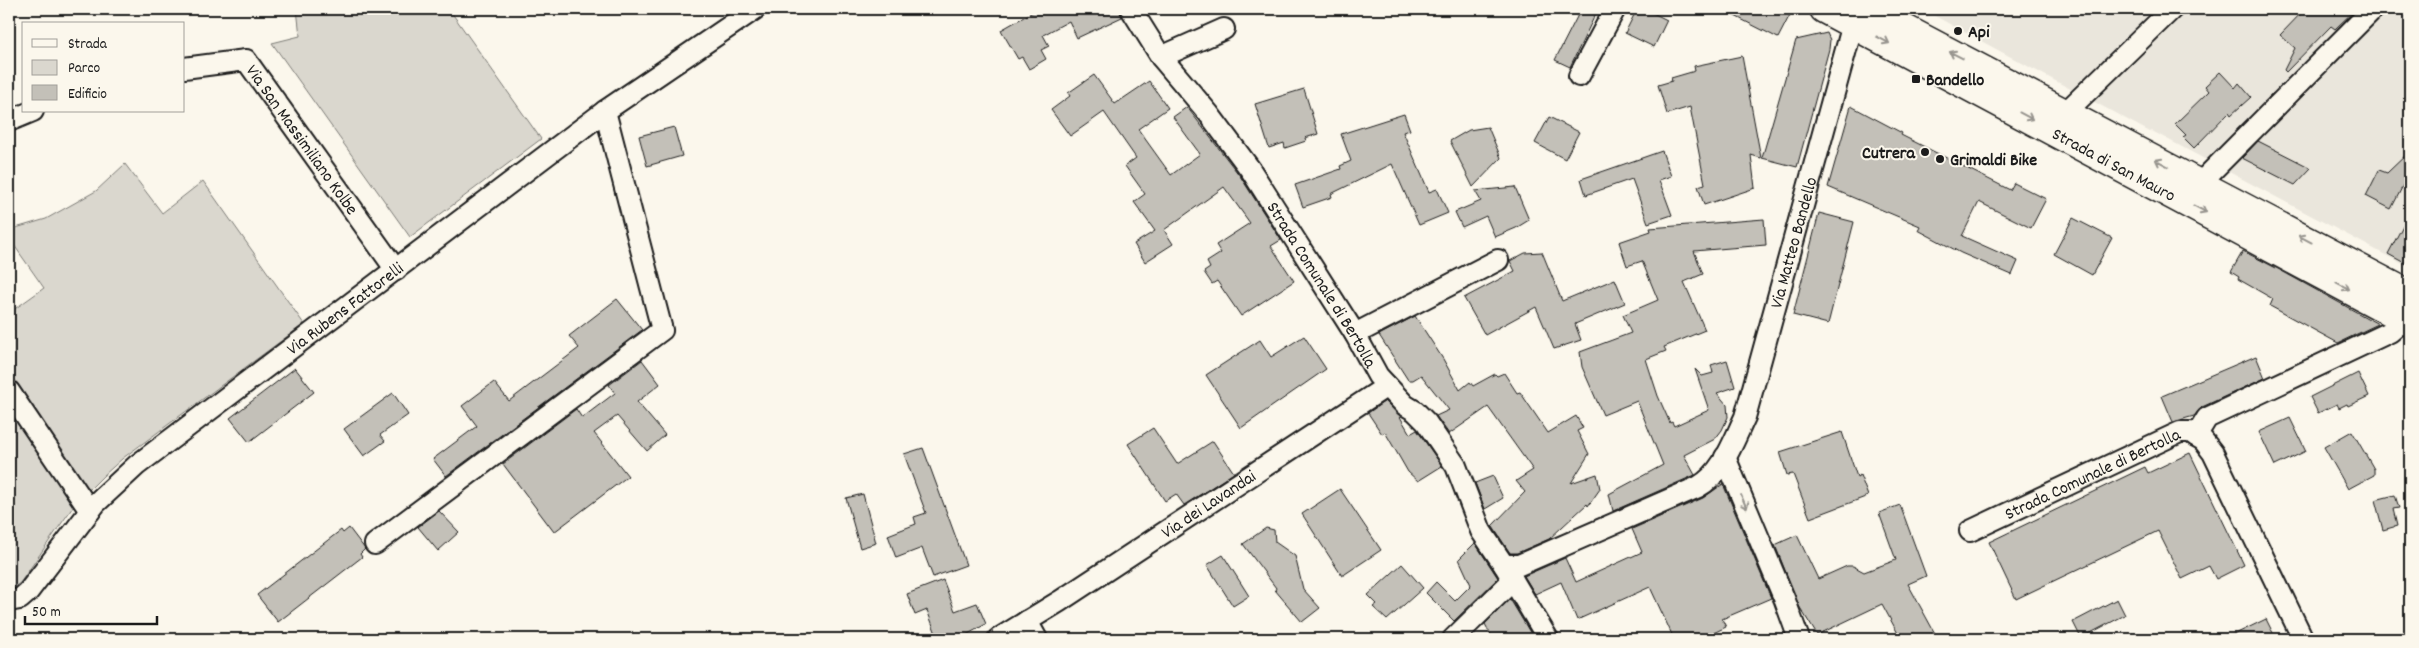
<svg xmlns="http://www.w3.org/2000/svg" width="2419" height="648" font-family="Dekko,sans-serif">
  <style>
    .built { fill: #eae6dc }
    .green { fill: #dad7ce; stroke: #7b7a75 }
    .building { fill: #c3c0b8; stroke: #1c1c1c }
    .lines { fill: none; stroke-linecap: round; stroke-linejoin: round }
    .street-casing { stroke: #1c1c1c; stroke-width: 24 }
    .secondary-casing { stroke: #1c1c1c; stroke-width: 31 }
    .street { stroke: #fbf7ec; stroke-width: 20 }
    .secondary { stroke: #fbf7ec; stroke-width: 28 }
    .oneway { stroke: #97948e }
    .poi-dot { fill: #1c1c1c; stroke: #fbf7ec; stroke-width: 2 }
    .labels { text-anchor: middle; stroke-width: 4; stroke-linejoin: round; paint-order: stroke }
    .poi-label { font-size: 18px; font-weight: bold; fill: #1c1c1c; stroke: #fbf7ec; text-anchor: start }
    .street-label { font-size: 18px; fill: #1c1c1c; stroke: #fbf7ec }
  </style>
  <rect width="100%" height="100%" fill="#fbf7ec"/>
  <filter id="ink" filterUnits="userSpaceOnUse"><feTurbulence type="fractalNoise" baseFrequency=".02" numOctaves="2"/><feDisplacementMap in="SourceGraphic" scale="10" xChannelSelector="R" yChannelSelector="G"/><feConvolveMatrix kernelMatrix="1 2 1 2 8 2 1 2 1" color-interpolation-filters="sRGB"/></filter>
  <g filter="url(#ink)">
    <path class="built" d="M1922,9H2410V268L2152,131L2150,132Z"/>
    <path class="green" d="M297,9H449L541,139L410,237L272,43L300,36Z
      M125,164L162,213L203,181L304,324L123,458L103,476L75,504L20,583L14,587L9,586V313L44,288L9,238V230L46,219L96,191Z"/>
    <path class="building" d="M1038,9H1119L1122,17L1077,38L1069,21L1043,35L1049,46L1041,50L1046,59L1029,69L1022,57L1018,59L1001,30Z
      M1581,9H1598L1570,67L1555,60Z
      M1637,9H1645L1667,20L1654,47L1625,33Z
      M1721,9H1793L1778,38Z
      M2305,9H2356L2335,29L2331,26L2286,72L2284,70L2295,48L2280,35Z
      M1827,33L1830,40L1829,49L1797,167L1762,158L1796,40Z
      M1742,56L1761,158L1751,155L1755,188L1704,205L1698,186L1705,184L1690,107L1667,114L1658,85L1672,81L1671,78L1695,71L1694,66Z
      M2220,72L2235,88L2239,83L2251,97L2231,115L2229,112L2194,148L2183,137L2186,135L2175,124L2209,91L2205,86Z
      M1094,75L1115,104L1149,81L1168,108L1138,129L1171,175L1200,154L1173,117L1187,107L1240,176L1281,240L1271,246L1294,281L1241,316L1217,281L1212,284L1204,272L1210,268L1207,262L1221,253L1216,245L1250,223L1224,187L1164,230L1173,244L1145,262L1134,244L1155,231L1134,202L1145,194L1125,166L1136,158L1104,112L1070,136L1051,110L1070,96L1068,93Z
      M1304,89L1318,134L1305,138L1306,141L1285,148L1284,143L1269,148L1255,104Z
      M1851,106L1902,133L1901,135L2010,190L2014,183L2046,199L2031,228L1979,202L1962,236L2018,261L2012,275L1961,253L1918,230L1920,226L1828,187Z
      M1404,114L1410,130L1403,132L1429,192L1437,189L1448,213L1419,225L1392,164L1331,194L1332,197L1303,207L1295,185L1341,169L1340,166L1351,161L1341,134Z
      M1549,117L1579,132L1565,159L1535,143Z
      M674,127L682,156L647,166L639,136Z
      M1488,127L1501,158L1473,187L1450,141L1469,130Z
      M2258,141L2311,168L2295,185L2242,158Z
      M1662,151L1671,176L1659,180L1672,215L1648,223L1632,179L1586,195L1581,179Z
      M2410,151V172L2391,209L2366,196L2379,170L2387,173Z
      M1515,187L1529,220L1516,228L1495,237L1486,216L1462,227L1455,212L1481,201L1475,191Z
      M2410,212V266L2388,254Z
      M1819,213L1854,222L1828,324L1793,315Z
      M2073,218L2112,238L2092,275L2054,254Z
      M1764,219L1766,245L1694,251L1703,274L1684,282L1705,330L1664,347L1666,351L1646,359L1658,396L1670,423L1672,422L1674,426L1709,410L1695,369L1702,376L1713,373L1711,365L1727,360L1735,387L1717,393L1727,405L1728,417L1722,430L1715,439L1684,455L1695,475L1613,511L1609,494L1663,465L1637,401L1603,415L1582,367L1580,352L1631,333L1623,315L1658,300L1642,261L1627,266L1619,242L1651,231L1650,228Z
      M2243,251L2278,269L2378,324L2338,343L2270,306L2273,299L2238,279L2239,277L2231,272Z
      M1542,252L1562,301L1615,279L1625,303L1575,324L1581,340L1554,349L1536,307L1485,335L1464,298L1515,271L1510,261L1525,253Z
      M617,299L642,330L446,476L433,459L477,426L462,406L494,382L509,401L579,348L569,336Z
      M1415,316L1443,359L1460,390L1470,382L1473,386L1495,374L1497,376L1504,373L1517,393L1520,392L1548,433L1576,416L1583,428L1577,431L1589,454L1571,483L1597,474L1600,489L1588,506L1587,504L1549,539L1517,553H1510L1493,527L1492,526L1525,492L1516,481L1533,470L1488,407L1449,434L1436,416L1449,410L1421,375L1413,380H1408L1379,335Z
      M1304,336L1326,369L1241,428L1206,375L1260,340L1271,357Z
      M2256,356L2265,378L2202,407L2194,416L2173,422L2162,396Z
      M642,360L660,384L637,402L665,435L647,451L617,416L594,433L628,476L554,532L503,464L576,409L582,418L615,393L609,385Z
      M295,368L314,392L249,442L230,418Z
      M2358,373L2369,396L2348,406L2347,404L2339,408L2337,404L2318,413L2310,397Z
      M393,393L408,415L380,435L385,441L364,456L344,429Z
      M1385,401L1399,415L1410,434L1417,430L1442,466L1418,481L1408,472L1385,432L1382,434L1368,413Z
      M2290,418L2306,451L2275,466L2259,432Z
      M1153,428L1177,464L1213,441L1234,473L1184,505L1176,494L1165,501L1128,444Z
      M2352,431L2374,469V475L2348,489L2324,447Z
      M1842,432L1857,477L1860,475L1868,496L1810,518L1793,474L1787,475L1780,452Z
      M923,448L966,565L933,577L922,548L896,558L888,535L916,524L914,517L926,513L904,454Z
      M2190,453L2244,565L2216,579L2209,566L2182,579L2158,531L2016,599L1989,542L2145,467L2148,473Z
      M1493,476L1503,498L1485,509L1475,483Z
      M1723,484L1771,598L1722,619L1726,627L1701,639H1674L1650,587L1577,620L1561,582L1535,594L1524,576L1565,558L1576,582L1642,552L1632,529L1703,498Z
      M1340,489L1381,550L1342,576L1302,514Z
      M863,494L876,543L860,548L846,498Z
      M2395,495L2399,508L2393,509L2397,526L2383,530L2375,500Z
      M1900,505L1926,576L1908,584L1938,639H1901L1882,604L1817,635L1799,606L1775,545L1797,535L1818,579L1847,566H1853L1864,572L1896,560L1879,513Z
      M439,511L459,532L438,551L418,527Z
      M349,528L365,549L360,554L362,557L278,622L257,595L341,530L343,533Z
      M1266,528L1274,530L1275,542L1295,556L1303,589L1320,608L1302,622L1275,590L1276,588L1243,544Z
      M1475,543L1498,578L1454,621L1426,593L1436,582L1455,601L1471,585L1459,559Z
      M1223,555L1249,596L1233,606L1207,565Z
      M1402,564L1423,588L1387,620L1373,607L1377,604L1368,595Z
      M943,580L955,611L977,603L986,624L959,639H938L927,610L915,615L907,594Z
      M1510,599L1534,639H1493L1485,624Z
      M2117,599L2125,615L2081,638L2073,622Z
      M2266,619L2276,639H2225Z"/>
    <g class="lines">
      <defs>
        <g id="street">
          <path id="s1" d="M1131,9L1161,57L1209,114L1250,169L1355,334L1378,376L1405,405L1415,411L1426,422L1456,466L1481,531L1504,565H1519L1698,487C1723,473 1733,442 1745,417L1853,24"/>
          <path d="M1161,57L1224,29"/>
          <path id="s2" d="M184,68L246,60L396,270"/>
          <path d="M1579,76L1615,9"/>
          <path d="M2066,112L2172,9"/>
          <path d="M9,121L33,111"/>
          <path d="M2200,183L2373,9"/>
          <path d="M1355,334L1498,260"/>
          <path d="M9,391L90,511"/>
          <path d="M2196,436L2207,418L2390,332L2405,319L2410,308"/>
          <path d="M1725,457L1784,598L1799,639"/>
          <path id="s3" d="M1970,531L2180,432H2190L2196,436L2203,440L2213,453L2303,639"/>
          <path d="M375,544L662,330L605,111"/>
          <path d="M1504,565L1548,639"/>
          <path id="s4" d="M9,601L20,599L28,592L96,503L137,465L605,111L755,9"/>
          <path d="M1027,621L1037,639"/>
          <path id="s5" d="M998,639L1060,601L1387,386"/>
          <path d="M1453,639L1513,580"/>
        </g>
        <g id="secondary">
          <path id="s6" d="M1824,9L2410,322"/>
          <path d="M1867,9L2410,295"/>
        </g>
      </defs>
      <use href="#street" class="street-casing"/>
      <use href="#secondary" class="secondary-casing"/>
      <use href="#street" class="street"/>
      <use href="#secondary" class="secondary"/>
    </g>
    <defs><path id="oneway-shaft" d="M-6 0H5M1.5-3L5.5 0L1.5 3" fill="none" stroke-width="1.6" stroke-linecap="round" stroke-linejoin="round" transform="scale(1.25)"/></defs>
    <g class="oneway">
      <use href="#oneway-shaft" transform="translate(1883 40) rotate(28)"/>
      <use href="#oneway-shaft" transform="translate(1956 55) rotate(-153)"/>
      <use href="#oneway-shaft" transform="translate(2026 116) rotate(28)"/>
      <use href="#oneway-shaft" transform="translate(2162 163) rotate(-152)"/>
      <use href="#oneway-shaft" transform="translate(2200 209) rotate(28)"/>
      <use href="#oneway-shaft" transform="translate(2305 239) rotate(-152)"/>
      <use href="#oneway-shaft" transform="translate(2343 286) rotate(28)"/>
      <use href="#oneway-shaft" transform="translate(1744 502) rotate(67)"/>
    </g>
  </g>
  <g class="poi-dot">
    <circle cx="1958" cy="31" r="5"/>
    <rect x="1911" y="74" width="10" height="10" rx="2.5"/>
    <circle cx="1925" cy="152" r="5"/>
    <circle cx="1940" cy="159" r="5"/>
  </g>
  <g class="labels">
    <g class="poi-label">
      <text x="1968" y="37">Api</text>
      <text x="1926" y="85">Bandello</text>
      <text x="1915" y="158" text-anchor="end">Cutrera</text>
      <text x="1950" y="165">Grimaldi Bike</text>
    </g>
    <g class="street-label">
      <text dy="6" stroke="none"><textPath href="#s2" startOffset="160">Via San Massimiliano Kolbe</textPath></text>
      <text dy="6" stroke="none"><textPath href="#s6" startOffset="329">Strada di San Mauro</textPath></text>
      <text dy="6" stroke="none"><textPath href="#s1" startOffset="1151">Via Matteo Bandello</textPath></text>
      <text dy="6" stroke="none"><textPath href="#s1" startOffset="336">Strada Comunale di Bertolla</textPath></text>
      <text dy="6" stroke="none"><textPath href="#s4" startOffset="450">Via Rubens Fattorelli</textPath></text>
      <text dy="6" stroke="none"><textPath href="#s3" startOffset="135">Strada Comunale di Bertolla</textPath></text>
      <text dy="6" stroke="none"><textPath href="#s5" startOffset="250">Via dei Lavandai</textPath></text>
    </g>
  </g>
  <rect width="2419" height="648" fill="none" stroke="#fbf7ec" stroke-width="30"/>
  <rect x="15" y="15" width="2389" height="618" fill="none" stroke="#1c1c1c" stroke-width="2" filter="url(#ink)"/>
  <rect x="22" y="22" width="162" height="90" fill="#fbf7ec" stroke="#a29f99"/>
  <rect x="32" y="39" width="25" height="8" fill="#fbf7ec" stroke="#a29f99"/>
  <text x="68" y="48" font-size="15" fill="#1c1c1c">Strada</text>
  <rect x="32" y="60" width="25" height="15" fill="#dad7ce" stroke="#a29f99"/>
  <text x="68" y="72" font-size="15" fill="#1c1c1c">Parco</text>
  <rect x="32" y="85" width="25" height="15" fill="#c3c0b8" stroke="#a29f99"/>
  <text x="68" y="98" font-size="15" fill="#1c1c1c">Edificio</text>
  <path d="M25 616v8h132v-8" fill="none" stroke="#1c1c1c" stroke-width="2.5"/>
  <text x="32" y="616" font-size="15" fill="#1c1c1c" stroke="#fbf7ec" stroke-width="4" paint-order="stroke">50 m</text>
</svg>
